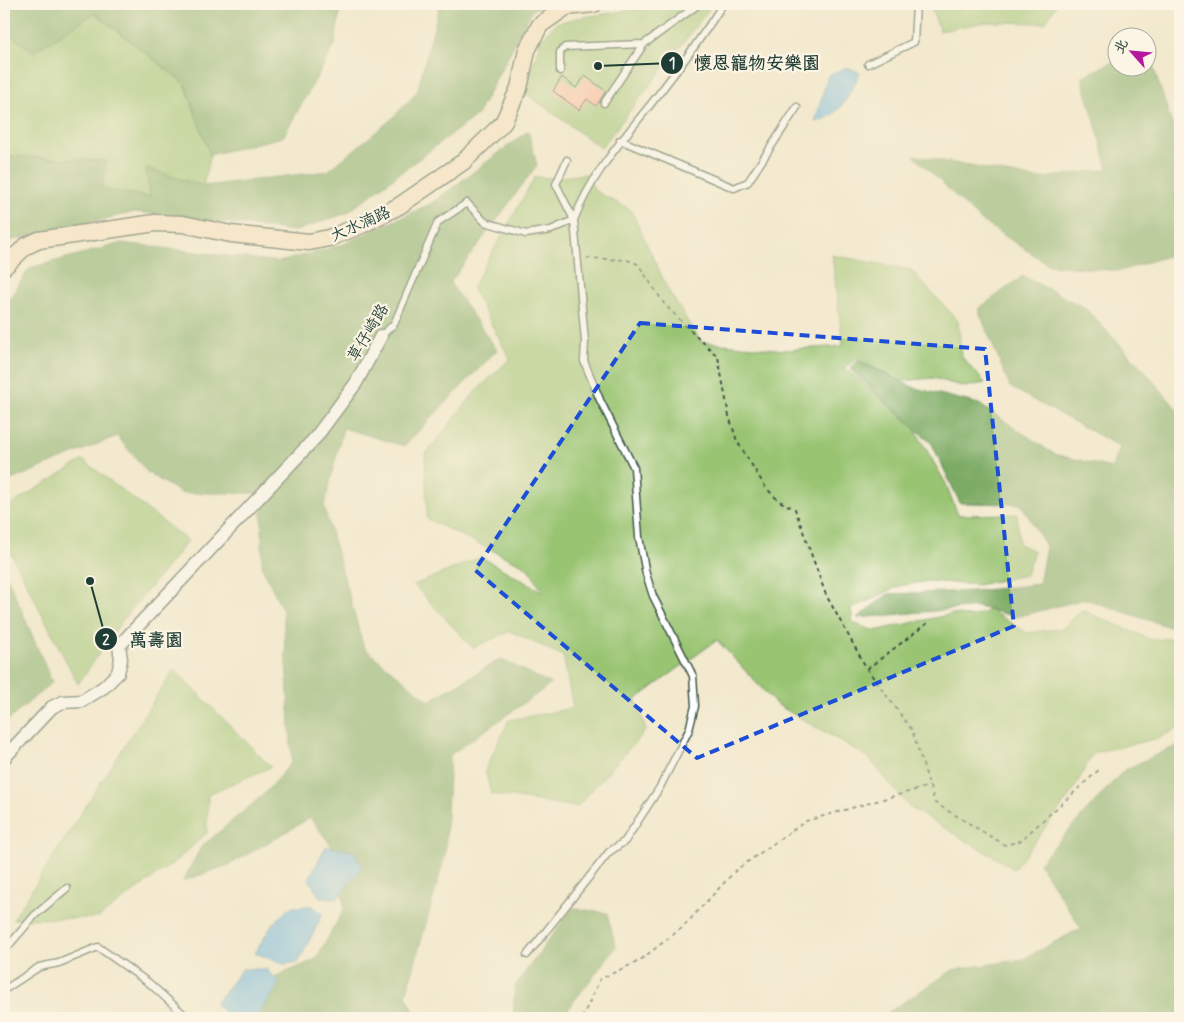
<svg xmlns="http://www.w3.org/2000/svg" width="1184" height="1022" font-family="Mynerve,'LXGW WenKai TC',sans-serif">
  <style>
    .green { fill: #99c472; stroke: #5c8053 }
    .forest { fill: #7aaa64; stroke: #4c744c }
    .water { fill: #6db7e6; stroke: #467a8d }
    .building { fill: #feab91 }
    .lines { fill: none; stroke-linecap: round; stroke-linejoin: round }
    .lane-casing { stroke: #3f574b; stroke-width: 9 }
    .street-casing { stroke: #3f574b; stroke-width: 15 }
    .secondary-casing { stroke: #3f574b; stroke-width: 19 }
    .path { stroke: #3f574b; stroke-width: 2; stroke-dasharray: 4 4; stroke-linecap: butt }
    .lane { stroke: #fff; stroke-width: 6 }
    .street { stroke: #fff; stroke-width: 12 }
    .secondary { stroke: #fde5c5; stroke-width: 16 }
    .marked { fill: none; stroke: #1d4ed8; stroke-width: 4; stroke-dasharray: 10 6; stroke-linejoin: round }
    .labels { text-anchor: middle; stroke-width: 4.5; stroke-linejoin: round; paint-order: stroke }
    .street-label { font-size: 16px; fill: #1f3d34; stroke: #fcf5e5 }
    .leader { fill: none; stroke: #1f3d34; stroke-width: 2 }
    .callout-dot { fill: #1f3d34; stroke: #fcf5e5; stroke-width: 2 }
    .mark-label { font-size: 15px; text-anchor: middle; font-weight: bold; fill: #fff }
    .callout-label { font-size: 18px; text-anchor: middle; font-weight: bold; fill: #1f3d34; stroke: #fcf5e5; stroke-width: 4.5; stroke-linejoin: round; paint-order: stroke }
  </style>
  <rect width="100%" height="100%" fill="#fcf5e5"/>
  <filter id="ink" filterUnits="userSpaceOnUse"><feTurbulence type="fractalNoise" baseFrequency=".02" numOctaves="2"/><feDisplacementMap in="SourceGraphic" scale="10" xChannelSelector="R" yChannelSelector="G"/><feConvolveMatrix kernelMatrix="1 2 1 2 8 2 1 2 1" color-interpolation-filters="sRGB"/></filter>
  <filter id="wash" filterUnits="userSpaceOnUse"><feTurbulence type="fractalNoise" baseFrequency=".0096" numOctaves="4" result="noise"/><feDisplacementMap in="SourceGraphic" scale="20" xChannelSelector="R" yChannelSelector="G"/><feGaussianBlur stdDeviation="1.12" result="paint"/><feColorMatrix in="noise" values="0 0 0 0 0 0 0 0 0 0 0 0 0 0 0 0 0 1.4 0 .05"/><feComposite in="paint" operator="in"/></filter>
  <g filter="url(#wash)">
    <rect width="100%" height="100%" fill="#f2e9ce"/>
    <path class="green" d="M671,4H713L601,148L524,92L541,40L556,23L577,18Z
      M929,4H1057L1045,23L986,22L940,31Z
      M94,13L185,84L210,155L203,186L146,168L151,197L102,189L104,161L4,156V29L33,52Z
      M586,174L595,191L631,210L668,290L701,342L785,350L843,346L832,255L911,270L958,321L962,357L985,383L965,387L933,378L901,381L856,359L845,368L913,426L946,484L958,515L1017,514L1019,544L1034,551L1026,575L977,585L928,581L899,586L851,609L853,623L874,631L952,614L972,617L990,610L1027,633L1063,628L1082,610L1152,640L1180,637V727L1159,738L1093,753L1072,793L1014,869L909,807L868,757L776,704L717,640L635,700L646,730L577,807L491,794L485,770L509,720L573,708L563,656L510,631L473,648L414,585L481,557L543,592L527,567L427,519L425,455L476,391L510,359L472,288L535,177L550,178Z
      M83,460L188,541L121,622L78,684L4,540V509Z
      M174,669L271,767L208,794L207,833L176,861L98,918L13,919Z"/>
    <path class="forest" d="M4,4H341L335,45L283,137L210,155L185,84L95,13L33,52L4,29Z
      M440,4H568L533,9L477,115L347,213L295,231L135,212L13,240L4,248V156L105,161L102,189L150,197L146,168L203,186L328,171L393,118L417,92Z
      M1147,47L1180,149V252L1120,271L1049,265L979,219L913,155L1037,179L1108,169L1082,77L1116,60V68H1146Z
      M528,131L537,165L450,283L497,350L404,446L343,428L324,507L364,648L429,701L501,659L551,684L450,755L445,856L406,995L417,1018H239L275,977L316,959L344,909L338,854L310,818L229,865L183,881L201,847L263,795L292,762L283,611L262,567V493H181L148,473L117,436L4,483V306L30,268L122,243L279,262L344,244L432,203Z
      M1023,276L1085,308L1144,370L1180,413V628L1169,627L1085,599L1017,617L978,607L857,618L888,594L975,591L1039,584L1046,546L1021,504L960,503L932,444L852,371L851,367L857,361L915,388L979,404L1054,454L1112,468L1120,447L1010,387L978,309Z
      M4,569L52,682L4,724Z
      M1180,744V1018H879L953,970L1023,959L1081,928L1039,863L1124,770Z
      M572,908L607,913L616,947L561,1018H513L515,986Z"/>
    <path class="water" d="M847,67L860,73C847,97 843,115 815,122L828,75Z
      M326,846L355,852L362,868L337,899L320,897L309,879Z
      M312,906L323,914L298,963L283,964L255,953L272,925L290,907Z
      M242,969H266L280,983L256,1018H232L215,1004Z"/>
    <g id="blocks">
      <path class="building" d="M585,76L606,91L596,106L587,99L579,110L553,91L562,77L576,88Z"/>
    </g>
  </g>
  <g filter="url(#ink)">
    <use href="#blocks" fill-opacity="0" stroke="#3f574b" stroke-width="1"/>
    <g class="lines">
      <defs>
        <path id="lane" d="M868,64L914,42L916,4
          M560,71V52L565,47L644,44
          M604,103L644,44L699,4
          M620,140L734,188L748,182L797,107
          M381,336L394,324L438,222L467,203L485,222L526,234L551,230L574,220C593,170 629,133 661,91C683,63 704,34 723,4
          M4,951L35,915L67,888
          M527,955L609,852L625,841L660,787L689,730L695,706L693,676L653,596L646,574L639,537L634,468L600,400L584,361L585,341L574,220L556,184L567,160
          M4,990L39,967L59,963L98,947L149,983L188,1018"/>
        <path id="street" d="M4,758L52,707L63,702L82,701L104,687L118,673L121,659L119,646L316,437L356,383L381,336"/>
        <path id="secondary" d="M4,267L26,246L39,240L155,223L183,224L231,234L309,242L329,238L362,225L399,206L463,162L503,123L519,88L527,50L540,25L566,7L594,4"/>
      </defs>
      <use href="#lane" class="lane-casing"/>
      <use href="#street" class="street-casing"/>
      <use href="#secondary" class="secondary-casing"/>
      <path class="path" d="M587,258L627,260L638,264L665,305L718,357L729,416L737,441L766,488L779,501L795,509L826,595L867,669L912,730L935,803L1005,845L1020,841L1100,769
        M867,669L929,622
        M582,1018L600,979L639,961L683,927L736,870L806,821L929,786"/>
      <use href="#lane" class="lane"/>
      <use href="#street" class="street"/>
      <use href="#secondary" class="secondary"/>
    </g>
  </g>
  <path d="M0 0H1184V1022H0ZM640,323L985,349L1014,626L697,758L475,570Z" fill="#f2e9ce" fill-opacity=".55" fill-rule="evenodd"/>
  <path class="marked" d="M640,323L985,349L1014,626L697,758L475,570Z"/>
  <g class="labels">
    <g class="street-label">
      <text transform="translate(360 223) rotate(-24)" y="6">大水湳路</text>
      <text transform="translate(367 332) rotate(-59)" y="6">草仔崎路</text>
    </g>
  </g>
  <path class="leader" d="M598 66L672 63M90 581L106 639"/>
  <g class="callout-dot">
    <circle cx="598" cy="66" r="5"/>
    <circle cx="90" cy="581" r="5"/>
    <circle cx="672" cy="63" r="12"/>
    <circle cx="106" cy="639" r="12"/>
  </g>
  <g class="mark-label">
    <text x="672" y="68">1</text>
    <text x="106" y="645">2</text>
  </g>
  <g class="callout-label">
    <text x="757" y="69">懷恩寵物安樂園</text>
    <text x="156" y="646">萬壽園</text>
  </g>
  <rect width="1184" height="1022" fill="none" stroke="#fcf5e5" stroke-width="20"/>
  <g transform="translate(1132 52) rotate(297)"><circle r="24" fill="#fcf5e5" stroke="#a4ab9e"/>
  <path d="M0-4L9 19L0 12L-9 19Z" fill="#b5179e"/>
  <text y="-8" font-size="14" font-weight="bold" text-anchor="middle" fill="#1f3d34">北</text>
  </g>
</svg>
